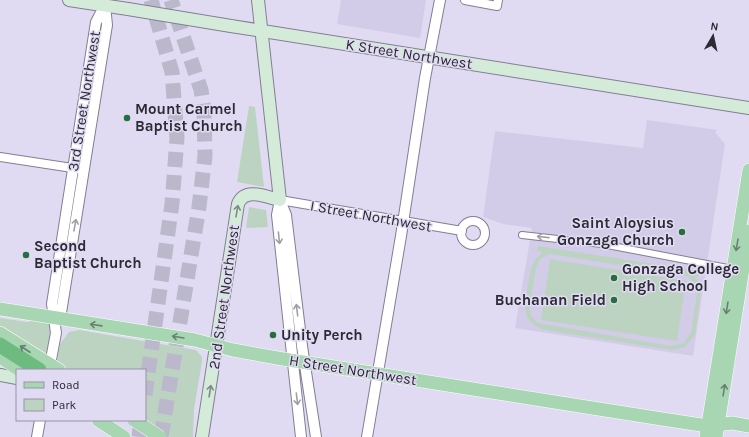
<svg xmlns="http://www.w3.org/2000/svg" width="749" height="437" font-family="Karla,sans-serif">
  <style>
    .built { fill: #d3cce9 }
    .green { fill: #bdd3c1; fill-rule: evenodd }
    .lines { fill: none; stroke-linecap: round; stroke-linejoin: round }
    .motorway-tunnel { stroke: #bcb8cc; stroke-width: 15; stroke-dasharray: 15 8; stroke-linecap: butt }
    .pedestrian-casing { stroke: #837e93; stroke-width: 8 }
    .minor-casing { stroke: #837e93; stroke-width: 10 }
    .tertiary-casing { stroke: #837e93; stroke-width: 12 }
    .secondary-casing { stroke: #837e93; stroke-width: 14 }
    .primary-casing { stroke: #fff; stroke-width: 14 }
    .motorway-casing { stroke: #fff; stroke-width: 16 }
    .pedestrian { stroke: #fff; stroke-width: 6 }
    .minor { stroke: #fff; stroke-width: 8 }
    .tertiary { stroke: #fff; stroke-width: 10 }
    .secondary { stroke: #d4ebd9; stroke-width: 12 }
    .primary { stroke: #a8d6b3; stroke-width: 13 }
    .motorway { stroke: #6ebb80; stroke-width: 15 }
    .secondary-bridge-casing { stroke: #837e93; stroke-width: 14; stroke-linecap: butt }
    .primary-bridge-casing { stroke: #fff; stroke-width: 14; stroke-linecap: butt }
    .secondary-bridge { stroke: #d4ebd9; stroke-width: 12 }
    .primary-bridge { stroke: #a8d6b3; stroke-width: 13 }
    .oneway { stroke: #808a86 }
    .oneway2 { stroke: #a09fa3 }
    .oneway3 { stroke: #6a8073 }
    .poi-dot { fill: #266e3c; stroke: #e0dbf2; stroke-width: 1.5 }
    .labels { text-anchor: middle; stroke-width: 3; stroke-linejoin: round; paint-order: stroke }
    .street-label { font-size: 15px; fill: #2c2a33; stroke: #e0dbf2 }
    .poi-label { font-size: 15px; font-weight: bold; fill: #2c2a33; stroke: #e0dbf2; text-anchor: start }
  </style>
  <rect width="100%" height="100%" fill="#e0dbf2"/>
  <path class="built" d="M341,0H426L420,38L337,24Z
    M647,120L718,130L715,132L725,144L693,356L515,328L532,228L503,224L483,217L495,131L643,148Z"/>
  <path class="green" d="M249,106L255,107L264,187L237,182Z
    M249,207L266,210L268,227L246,228Z
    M538,246L699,271L698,277H695L700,284L701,292L695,335L685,347L672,350L544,330C536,327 529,322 526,314C524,304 529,273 533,264C535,259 539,255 543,252L537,251ZM550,254L687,276L695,284L697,293L691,332L684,343L671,346L538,323L532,317L529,308L536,268L540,259Z
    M550,259L686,281L677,341L541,320Z
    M0,318L27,322L36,320L48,321L52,326L48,353L43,354L0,326Z
    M79,330L196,350L202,357V362L194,409L193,437H170L144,420L145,370H67L57,362L60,344L69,332Z"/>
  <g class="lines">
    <path class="motorway-tunnel" d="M145,395L172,204L177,138L172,72L151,0
      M139,437L141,420
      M161,437L199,207L205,156L204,110L201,90L171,0"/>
    <defs>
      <path id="pedestrian" d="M522,235L602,244L733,269"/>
      <path id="minor" d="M465,0L497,6L498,0
        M0,157L79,169
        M280,200L462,231
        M461 233a12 12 0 1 1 24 0a12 12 0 1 1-24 0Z"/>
      <path id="tertiary" d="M280,200L286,215L302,346L316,437
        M280,200L277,215L301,437
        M60,319L107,25L105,5
        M49,370L56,333L52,304L96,22L105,5
        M37,437L40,420
        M367,437L401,236L425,78L440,0"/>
      <path id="secondary" d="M69,0L128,9
        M231,26L749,108
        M0,375L17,378
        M202,437L238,204C245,187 266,197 280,200L258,0"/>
      <path id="primary" d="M0,309L195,340L233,350L283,359L662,419L708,426L732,423L749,426
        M0,333L59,370
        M0,357L20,370
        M98,420L124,437
        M706,437L749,170
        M716,437L749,231"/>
      <path id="motorway" d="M0,345L39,370"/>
    </defs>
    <use href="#pedestrian" class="pedestrian-casing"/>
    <use href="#minor" class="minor-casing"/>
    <use href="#tertiary" class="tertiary-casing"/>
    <use href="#secondary" class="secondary-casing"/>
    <use href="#primary" class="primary-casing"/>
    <use href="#motorway" class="motorway-casing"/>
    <use href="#pedestrian" class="pedestrian"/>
    <use href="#minor" class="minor"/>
    <use href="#tertiary" class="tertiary"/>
    <use href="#secondary" class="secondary"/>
    <use href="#primary" class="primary"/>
    <use href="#motorway" class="motorway"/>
    <defs>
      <path id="secondary-bridge" d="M128,9L231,26"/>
      <path id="primary-bridge" d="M134,420L160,437"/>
    </defs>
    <use href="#secondary-bridge" class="secondary-bridge-casing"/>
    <use href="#primary-bridge" class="primary-bridge-casing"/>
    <use href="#secondary-bridge" class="secondary-bridge"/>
    <use href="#primary-bridge" class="primary-bridge"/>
  </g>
  <defs><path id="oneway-shaft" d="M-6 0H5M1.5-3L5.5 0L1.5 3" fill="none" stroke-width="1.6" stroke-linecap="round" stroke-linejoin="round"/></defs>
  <g class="oneway">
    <use href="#oneway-shaft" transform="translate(237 211) rotate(-80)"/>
    <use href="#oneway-shaft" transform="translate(210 391) rotate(-81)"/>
  </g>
  <g class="oneway2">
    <use href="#oneway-shaft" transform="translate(75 225) rotate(-80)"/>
    <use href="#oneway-shaft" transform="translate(543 237) rotate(-174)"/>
    <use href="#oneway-shaft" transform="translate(279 238) rotate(84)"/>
    <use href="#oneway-shaft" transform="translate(297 310) rotate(-97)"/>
    <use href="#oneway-shaft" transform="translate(297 399) rotate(83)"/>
  </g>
  <g class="oneway3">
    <use href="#oneway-shaft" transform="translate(737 245) rotate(100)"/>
    <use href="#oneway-shaft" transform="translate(727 308) rotate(99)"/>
    <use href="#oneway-shaft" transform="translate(96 325) rotate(-172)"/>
    <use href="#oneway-shaft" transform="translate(178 337) rotate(-171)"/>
    <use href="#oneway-shaft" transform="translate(25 349) rotate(-147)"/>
    <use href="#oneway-shaft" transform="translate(724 390) rotate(-81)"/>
  </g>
  <g class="poi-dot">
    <circle cx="127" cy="118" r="4"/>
    <circle cx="682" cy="232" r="4"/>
    <circle cx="26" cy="255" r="4"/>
    <circle cx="614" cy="278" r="4"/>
    <circle cx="614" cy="300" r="4"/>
    <circle cx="273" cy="335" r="4"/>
  </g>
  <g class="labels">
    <g class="street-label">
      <text transform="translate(409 54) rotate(9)" y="5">K Street Northwest</text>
      <text transform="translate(84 101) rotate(-81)" y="5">3rd Street Northwest</text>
      <text transform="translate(371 216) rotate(10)" y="5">I Street Northwest</text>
      <text transform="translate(224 297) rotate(-82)" y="5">2nd Street Northwest</text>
      <text transform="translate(353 370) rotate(9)" y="5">H Street Northwest</text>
    </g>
    <g class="poi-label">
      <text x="135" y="114">Mount Carmel<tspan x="135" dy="17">Baptist Church</tspan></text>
      <text x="674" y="228" text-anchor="end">Saint Aloysius<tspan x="674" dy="17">Gonzaga Church</tspan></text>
      <text x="34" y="251">Second<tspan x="34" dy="17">Baptist Church</tspan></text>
      <text x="622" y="274">Gonzaga College<tspan x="622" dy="17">High School</tspan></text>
      <text x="606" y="305" text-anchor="end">Buchanan Field</text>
      <text x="281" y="340">Unity Perch</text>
    </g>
  </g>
  <rect x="16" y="369" width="130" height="52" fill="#e0dbf2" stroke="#9894a6"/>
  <rect x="24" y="382" width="20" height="6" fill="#a8d6b3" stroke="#9894a6"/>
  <text x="52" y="389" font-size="12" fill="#2c2a33">Road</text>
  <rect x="24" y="399" width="20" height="12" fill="#bdd3c1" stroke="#9894a6"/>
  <text x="52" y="409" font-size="12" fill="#2c2a33">Park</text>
  <g transform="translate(713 36) rotate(9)" stroke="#e0dbf2" stroke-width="3" paint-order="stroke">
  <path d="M0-3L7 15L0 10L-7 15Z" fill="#2c2a33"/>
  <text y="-6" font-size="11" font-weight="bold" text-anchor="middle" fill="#2c2a33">N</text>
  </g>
</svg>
